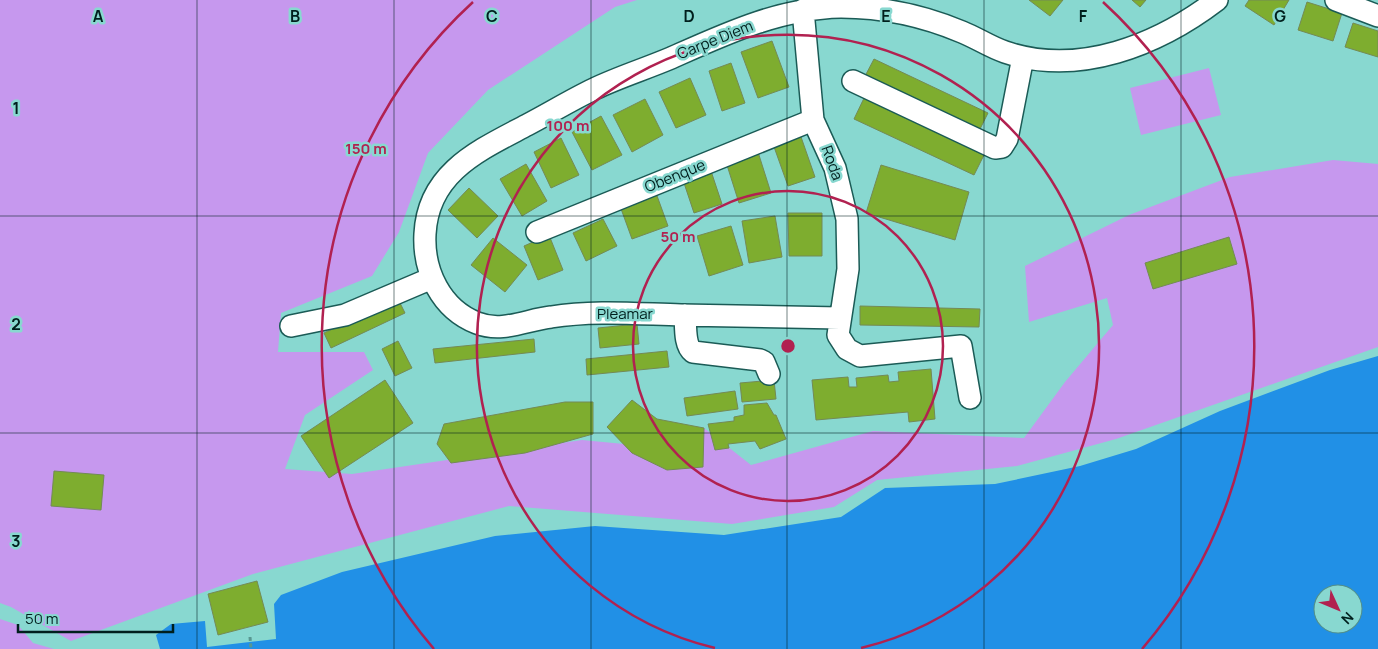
<svg xmlns="http://www.w3.org/2000/svg" width="1378" height="649" font-family="Manrope,sans-serif">
  <style>
    .green { fill: #c698ee }
    .water { fill: #2190e6; fill-rule: evenodd }
    .building { fill: #7ead2f; stroke: #738a56 }
    .lines { fill: none; stroke-linecap: round; stroke-linejoin: round }
    .minor-casing { stroke: #1b5b56; stroke-width: 24 }
    .path { stroke: #589791; stroke-width: 3; stroke-dasharray: 4 2.5; stroke-linecap: butt }
    .minor { stroke: #fff; stroke-width: 21 }
    .grid { fill: none; stroke: #001f1d; stroke-width: 1; stroke-opacity: 0.55 }
    .ring { fill: none; stroke: #b12150; stroke-width: 2.5 }
    .labels { text-anchor: middle; stroke-width: 5; stroke-linejoin: round; paint-order: stroke }
    .street-label { font-size: 15px; fill: #001f1d; stroke: #88d8d0 }
    .grid-label { font-size: 16px; text-anchor: middle; font-weight: bold; fill: #001f1d; stroke: #88d8d0; stroke-width: 5; stroke-linejoin: round; paint-order: stroke }
    .centre { fill: #b12150; stroke: #88d8d0; stroke-width: 2.5 }
    .ring-label { font-size: 15px; text-anchor: middle; font-weight: bold; fill: #b12150; stroke: #88d8d0; stroke-width: 5; stroke-linejoin: round; paint-order: stroke }
  </style>
  <rect width="100%" height="100%" fill="#88d8d0"/>
  <path class="green" d="M0,0H637L615,7L488,90L428,153L399,232L372,276L281,313L278,352H364L373,370L305,415L285,469L352,474L582,440L624,444L667,465L704,428L751,465L873,431L1024,438L1065,382L1113,325L1107,298L1029,322L1025,266L1129,215L1230,177L1333,160L1378,164V347L1116,439L1017,466L877,480L834,507L732,524L509,506L253,574L71,641L11,607L0,603Z
    M1209,68L1221,115L1141,135L1130,88Z
    M0,619L18,625L33,643L54,649H0Z"/>
  <path class="water" d="M1378,356V649H160L156,635L171,624L205,621L207,647L276,639L274,604L281,595L342,572L495,536L595,526L724,535L841,517L885,488L995,484L1080,466L1136,449L1220,411L1330,370ZM1323,594H1353V624H1323Z"/>
  <path class="building" d="M1029,0H1063L1050,16Z
    M1132,0H1146L1140,7Z
    M1249,0H1289L1274,25L1245,6Z
    M1307,2L1342,13L1333,41L1298,30Z
    M1353,23L1378,31V57L1345,47Z
    M772,41L789,87L758,98L741,52Z
    M874,59L988,113L977,135L863,80Z
    M731,63L745,103L722,111L709,71Z
    M690,78L706,115L676,128L659,92Z
    M866,94L986,151L974,175L854,119Z
    M645,99L663,135L632,152L613,115Z
    M601,116L622,155L592,170L572,132Z
    M800,134L815,177L788,186L773,144Z
    M561,138L579,175L551,188L534,152Z
    M758,152L771,193L739,203L726,162Z
    M526,164L547,201L522,216L500,179Z
    M881,165L969,192L955,240L866,213Z
    M711,171L722,204L694,213L683,180Z
    M469,188L498,216L477,238L448,210Z
    M656,193L668,226L632,239L620,206Z
    M788,213H822V256H789Z
    M775,216L782,257L749,263L742,221Z
    M603,219L617,246L586,261L573,233Z
    M731,226L743,265L709,276L697,236Z
    M549,235L563,270L538,280L524,246Z
    M1229,237L1237,264L1153,289L1145,263Z
    M493,238L527,265L505,292L471,265Z
    M397,297L405,313L331,348L324,333Z
    M860,306L980,309L979,327L860,325Z
    M637,324L639,344L600,348L598,328Z
    M534,339L535,352L435,363L433,349Z
    M398,341L412,368L395,376L382,349Z
    M667,351L669,367L587,375L586,359Z
    M931,369L935,419L909,422L908,412L816,420L812,380L848,377L849,387H857L856,378L888,375L889,382L899,381L898,372Z
    M385,380L413,423L329,478L301,436Z
    M774,380L776,399L742,402L740,383Z
    M735,391L738,409L687,416L684,398Z
    M632,400L657,419L704,428L703,467L667,470L632,453L607,427Z
    M565,402H593V434L525,453L451,463L437,444L444,424Z
    M767,403L774,415H776L786,439L760,449L755,441L728,444L729,448L715,450L708,424L734,421V417L744,415V405Z
    M54,471L104,475L101,510L51,506Z
    M257,581L268,622L218,635L208,594Z"/>
  <g class="lines">
    <defs>
      <path id="minor" d="M1336,0L1378,16
        M803,10L813,120L835,168L847,219L848,269L838,335L847,349L860,356L961,346L970,398
        M853,81L995,148L1002,147L1007,139L1023,57
        M537,232L813,120
        M685,315C686,326 684,345 693,352L760,360L764,362L769,374
        M840,318C787,317 734,316 681,315C638,314 594,310 551,317C526,320 502,333 477,323C441,309 423,271 425,234C428,172 480,150 527,125C550,113 571,100 594,89C619,77 645,69 671,58C725,34 780,8 841,7C882,7 924,16 962,32C977,38 990,47 1005,52C1079,77 1158,45 1217,0
        M291,326L345,315L432,278"/>
    </defs>
    <use href="#minor" class="minor-casing"/>
    <path class="path" d="M250,637L251,649"/>
    <use href="#minor" class="minor"/>
  </g>
  <path class="grid" d="M197,0V649M394,0V649M591,0V649M787,0V649M984,0V649M1181,0V649M0,216H1378M0,433H1378"/>
  <g class="ring">
    <circle cx="788" cy="346" r="155"/>
    <path d="M715 648A311 311 0 1 1 861 648"/>
    <path d="M434 649A466 466 0 0 1 473 2M1103 2A466 466 0 0 1 1142 649"/>
  </g>
  <g class="labels">
    <g class="street-label">
      <text transform="translate(715 40) rotate(-22)" y="5">Carpe Diem</text>
      <text transform="translate(832 163) rotate(70)" y="5">Roda</text>
      <text transform="translate(675 176) rotate(-22)" y="5">Obenque</text>
      <text x="625" y="319">Pleamar</text>
    </g>
  </g>
  <g class="grid-label">
    <text x="98" y="22">A</text>
    <text x="295" y="22">B</text>
    <text x="492" y="22">C</text>
    <text x="689" y="22">D</text>
    <text x="886" y="22">E</text>
    <text x="1083" y="22">F</text>
    <text x="1280" y="22">G</text>
    <text x="16" y="114">1</text>
    <text x="16" y="330">2</text>
    <text x="16" y="547">3</text>
  </g>
  <circle cx="788" cy="346" r="8" class="centre"/>
  <g class="ring-label">
    <text x="568" y="131">100 m</text>
    <text x="366" y="154">150 m</text>
    <text x="678" y="242">50 m</text>
  </g>
  <g transform="translate(1338 609) rotate(134)"><circle r="24" fill="#88d8d0" stroke="#528e88"/>
  <path d="M0-4L9 19L0 12L-9 19Z" fill="#b12150"/>
  <text y="-8" font-size="14" font-weight="bold" text-anchor="middle" fill="#001f1d">N</text>
  </g>
  <path d="M18 624v8h155v-8" fill="none" stroke="#001f1d" stroke-width="2.5"/>
  <text x="25" y="624" font-size="15" fill="#001f1d" stroke="#88d8d0" stroke-width="4" paint-order="stroke">50 m</text>
</svg>
